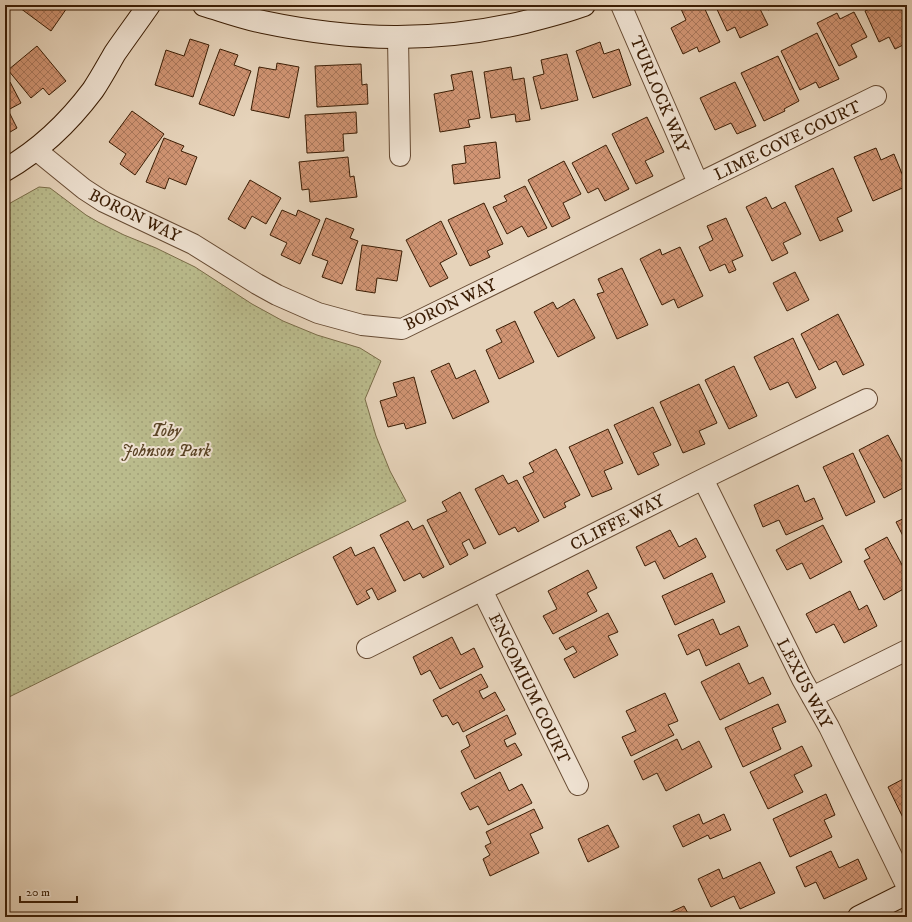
<svg xmlns="http://www.w3.org/2000/svg" width="912" height="922" font-family="'IM FELL DW Pica',serif">
  <style>
    .park { fill: url(#park-dots); stroke: #7a6c48 }
    .building { fill: url(#building-cross-hatch); stroke: #3b1d04 }
    .lines { fill: none; stroke-linecap: round; stroke-linejoin: round }
    .street-casing { stroke: #664a32; stroke-width: 22 }
    .secondary-casing { stroke: #3b1d04; stroke-width: 24 }
    .street { stroke: #efe2d2; stroke-width: 20 }
    .secondary { stroke: #efe2d2; stroke-width: 22 }
    .labels { text-anchor: middle; stroke-width: 4; stroke-linejoin: round; paint-order: stroke }
    .street-label { font-size: 17px; fill: #3b1d04; stroke: #efe2d2 }
    .park-label { font-size: 17px; font-style: italic; fill: #5b4426; stroke: #efe2d2 }
  </style>
  <defs>
    <pattern id="park-dots" width="8" height="8" patternUnits="userSpaceOnUse"><rect width="8" height="8" fill="#babb8c"/><path d="M2 2h.1M6 6h.1" fill="none" stroke="#a1a077" stroke-width="1.8" stroke-linecap="round"/></pattern>
    <pattern id="building-cross-hatch" width="8" height="8" patternUnits="userSpaceOnUse"><rect width="8" height="8" fill="#d09473"/><path d="M0 0l8 8M0 8l8-8" fill="none" stroke="#aa785c"/></pattern>
  </defs>
  <rect width="100%" height="100%" fill="#e6d3ba"/>
  <filter id="stains"><feTurbulence type="fractalNoise" baseFrequency=".005" numOctaves="4"/><feColorMatrix values="0 0 0 0 .2 0 0 0 0 .09 0 0 0 0 .02 0 0 0 .5 -.17"/></filter>
  <radialGradient id="worn" r=".72"><stop offset=".6" stop-color="#630" stop-opacity="0"/><stop offset="1" stop-color="#630" stop-opacity=".3"/></radialGradient>
  <path class="park" d="M39,187L50,188L86,215L98,222L124,235L156,248L195,267L252,304L283,321L317,335L360,348L381,361L365,399L376,436L390,471L406,501L5,699V206Z"/>
  <path class="building" d="M22,5H69L51,31L20,8Z
    M691,5H703L720,42L699,52L697,47L683,54L671,28L686,20L681,9Z
    M715,5H758L768,25L740,38L735,27L727,31Z
    M765,5H778L768,10Z
    M878,5H903L907,13V43L895,49L889,37L879,42L865,11Z
    M854,12L867,37L851,45L857,57L839,66L817,23L837,13L840,19Z
    M817,33L839,79L819,88L816,82L800,90L781,51Z
    M190,39L209,45L193,97L155,85L166,50L184,56Z
    M600,42L604,54L619,49L631,85L593,98L576,51Z
    M37,46L66,81L49,95L43,88L31,98L8,70Z
    M220,49L238,55L234,65L251,71L234,116L199,104Z
    M567,54L578,100L541,109L533,77L544,74L541,60Z
    M778,56L799,101L784,109L785,111L764,121L741,73Z
    M277,63L299,67L289,118L251,110L259,67L276,70Z
    M361,64L362,85L367,84L368,104L317,107L315,66Z
    M511,67L513,80L524,78L530,120L516,122L515,114L491,118L484,72Z
    M472,71L480,118L468,120L470,127L440,132L434,94L454,90L451,75Z
    M10,82L21,103L8,110L17,128L5,135V85Z
    M735,82L756,126L737,134L731,123L715,130L700,98Z
    M132,111L164,134L135,175L120,164L126,154L109,142Z
    M356,112L357,133L343,134L344,151L307,153L305,115Z
    M647,117L664,152L645,161L653,176L636,184L612,134Z
    M164,138L184,146L181,151L197,157L186,185L169,178L165,189L146,182Z
    M496,142L500,178L454,184L452,165L466,163L464,146Z
    M606,145L629,189L605,201L598,188L588,193L572,163Z
    M876,148L881,160L894,154L907,186L873,201L854,157Z
    M348,157L350,177L354,176L357,197L310,202L309,189L302,190L299,162Z
    M564,161L581,194L563,203L570,218L552,227L528,180Z
    M833,168L852,211L837,218L843,231L820,241L795,186Z
    M250,180L281,198L266,224L252,216L245,229L228,219Z
    M525,186L547,228L528,237L522,226L507,234L493,207L507,201L504,196Z
    M766,197L772,209L785,202L801,234L783,243L788,253L772,261L746,207Z
    M484,203L503,244L487,251L490,257L470,266L448,220Z
    M282,210L296,216L298,210L320,220L300,264L281,255L287,243L270,235Z
    M326,218L354,229L350,238L358,241L342,284L322,277L328,261L312,255Z
    M726,218L743,256L732,261L736,270L729,273L725,264L710,271L699,247L713,240L707,226Z
    M441,221L457,254L440,263L448,278L430,287L406,240Z
    M362,245L402,251L397,281L377,278L375,293L356,290Z
    M680,247L703,296L678,308L674,299L662,305L640,259L660,249L662,255Z
    M622,268L648,325L617,339L597,294L604,292L598,279Z
    M795,272L809,300L787,311L773,283Z
    M574,299L595,338L558,357L534,312L553,302L557,309Z
    M838,314L864,365L843,375L836,361L819,370L801,334Z
    M515,321L534,362L499,379L486,350L502,342L496,330Z
    M793,338L816,388L796,398L788,382L770,390L754,357Z
    M449,363L456,379L475,370L489,402L453,419L431,371Z
    M734,366L757,416L729,429L705,380Z
    M414,377L426,423L406,429L404,423L388,427L380,401L397,396L393,383Z
    M699,384L717,423L699,431L705,444L683,453L660,402Z
    M653,407L671,445L653,453L659,465L638,475L614,425Z
    M608,429L623,463L604,471L612,489L592,497L569,447Z
    M888,435L907,471V486L884,498L859,450Z
    M556,449L580,495L564,503L566,507L544,518L523,477L534,472L529,463Z
    M853,453L875,502L846,516L823,467Z
    M503,475L508,484L517,480L539,521L518,532L515,527L499,535L475,489Z
    M798,485L805,502L814,498L823,519L786,535L779,520L763,527L754,505Z
    M460,492L486,543L474,549L469,539L462,543L468,555L450,565L427,520L447,511L442,502Z
    M907,517V544L896,522Z
    M408,521L413,530L423,525L444,567L423,578L420,573L404,581L380,535Z
    M823,525L842,562L810,579L802,563L787,570L776,550Z
    M670,530L679,547L696,538L706,557L664,579L655,561L645,566L636,547Z
    M887,537L907,574V587L884,600L864,561L870,558L865,549Z
    M351,547L355,556L374,547L396,591L378,600L372,588L366,591L370,598L357,605L333,557Z
    M588,570L597,588L587,593L597,611L553,634L543,616L557,609L548,591Z
    M712,573L725,602L675,625L662,596Z
    M850,591L859,610L867,605L877,626L844,643L834,624L816,633L806,614Z
    M608,613L618,632L608,636L618,655L574,678L564,659L577,652L573,646L566,650L559,638Z
    M713,619L720,635L739,626L748,646L706,666L699,649L687,655L678,635Z
    M452,637L461,655L474,648L483,667L440,689L430,670L421,675L413,657Z
    M739,663L749,684L763,677L771,694L720,720L701,682Z
    M481,674L488,687L479,691L483,699L495,692L505,710L463,732L458,722L453,725L447,715L442,717L433,700Z
    M665,693L678,721L668,725L674,735L631,756L622,737L636,731L626,711Z
    M778,704L786,722L772,728L781,749L743,767L725,728Z
    M507,715L516,734L504,740L507,747L515,743L522,755L475,779L461,751L470,746L466,736Z
    M677,739L682,750L699,741L712,767L666,791L657,773L643,780L634,761Z
    M802,746L812,766L794,775L803,792L768,809L750,772Z
    M500,772L509,791L522,784L532,803L488,825L478,806L470,810L461,793Z
    M907,777V826L888,787Z
    M826,794L835,815L824,820L832,837L790,857L773,819Z
    M534,809L543,828L530,834L539,853L490,876L483,859L490,855L485,846L491,843L486,832Z
    M699,814L703,824L724,814L731,830L710,839L708,835L683,847L673,826Z
    M608,825L619,847L588,862L578,839Z
    M831,851L839,868L858,859L867,879L824,899L816,882L805,887L796,867Z
    M760,862L775,893L740,909L734,896L711,907L698,879L719,869L723,879Z
    M684,906L690,917H660Z"/>
  <g class="lines">
    <defs>
      <path id="street" d="M621,5L698,183
        M398,38L400,156
        M36,150L84,189L104,202L193,244L257,284L277,295L318,313L362,325L402,329L876,96
        M703,479L802,679L829,727L907,887
        M482,590L578,785
        M367,648L703,479L867,399
        M812,697L907,650"/>
      <path id="secondary" d="M204,5C224,11 243,18 263,22C353,41 436,43 525,22C545,17 565,12 584,5
        M5,170C40,150 69,122 93,90C101,78 108,65 115,53C126,37 138,21 149,5
        M859,917L907,893"/>
    </defs>
    <use href="#street" class="street-casing"/>
    <use href="#secondary" class="secondary-casing"/>
    <use href="#street" class="street"/>
    <use href="#secondary" class="secondary"/>
  </g>
  <g class="labels">
    <g class="street-label">
      <text transform="translate(660 94) rotate(67)" y="6">TURLOCK WAY</text>
      <text transform="translate(787 140) rotate(-26)" y="6">LIME COVE COURT</text>
      <text transform="translate(135 215) rotate(26)" y="6">BORON WAY</text>
      <text transform="translate(450 304) rotate(-25)" y="6">BORON WAY</text>
      <text transform="translate(617 522) rotate(-27)" y="6">CLIFFE WAY</text>
      <text transform="translate(805 683) rotate(62)" y="6">LEXUS WAY</text>
      <text transform="translate(530 688) rotate(64)" y="6">ENCOMIUM COURT</text>
    </g>
    <g class="park-label">
      <text x="166" y="436">Toby<tspan x="166" dy="20">Johnson Park</tspan></text>
    </g>
  </g>
  <rect width="912" height="922" fill="none" stroke="#e6d3ba" stroke-width="20"/>
  <rect x="6" y="6" width="900" height="910" fill="none" stroke="#3b1d04" stroke-width="2"/>
  <rect x="10" y="10" width="892" height="902" fill="none" stroke="#3b1d04"/>
  <path d="M20 896v6h57v-6" fill="none" stroke="#3b1d04" stroke-width="2"/>
  <text x="26" y="896" font-size="12" fill="#3b1d04" stroke="#efe2d2" stroke-width="3" paint-order="stroke">20 m</text>
  <rect width="100%" height="100%" filter="url(#stains)"/>
  <rect width="100%" height="100%" fill="url(#worn)"/>
</svg>
